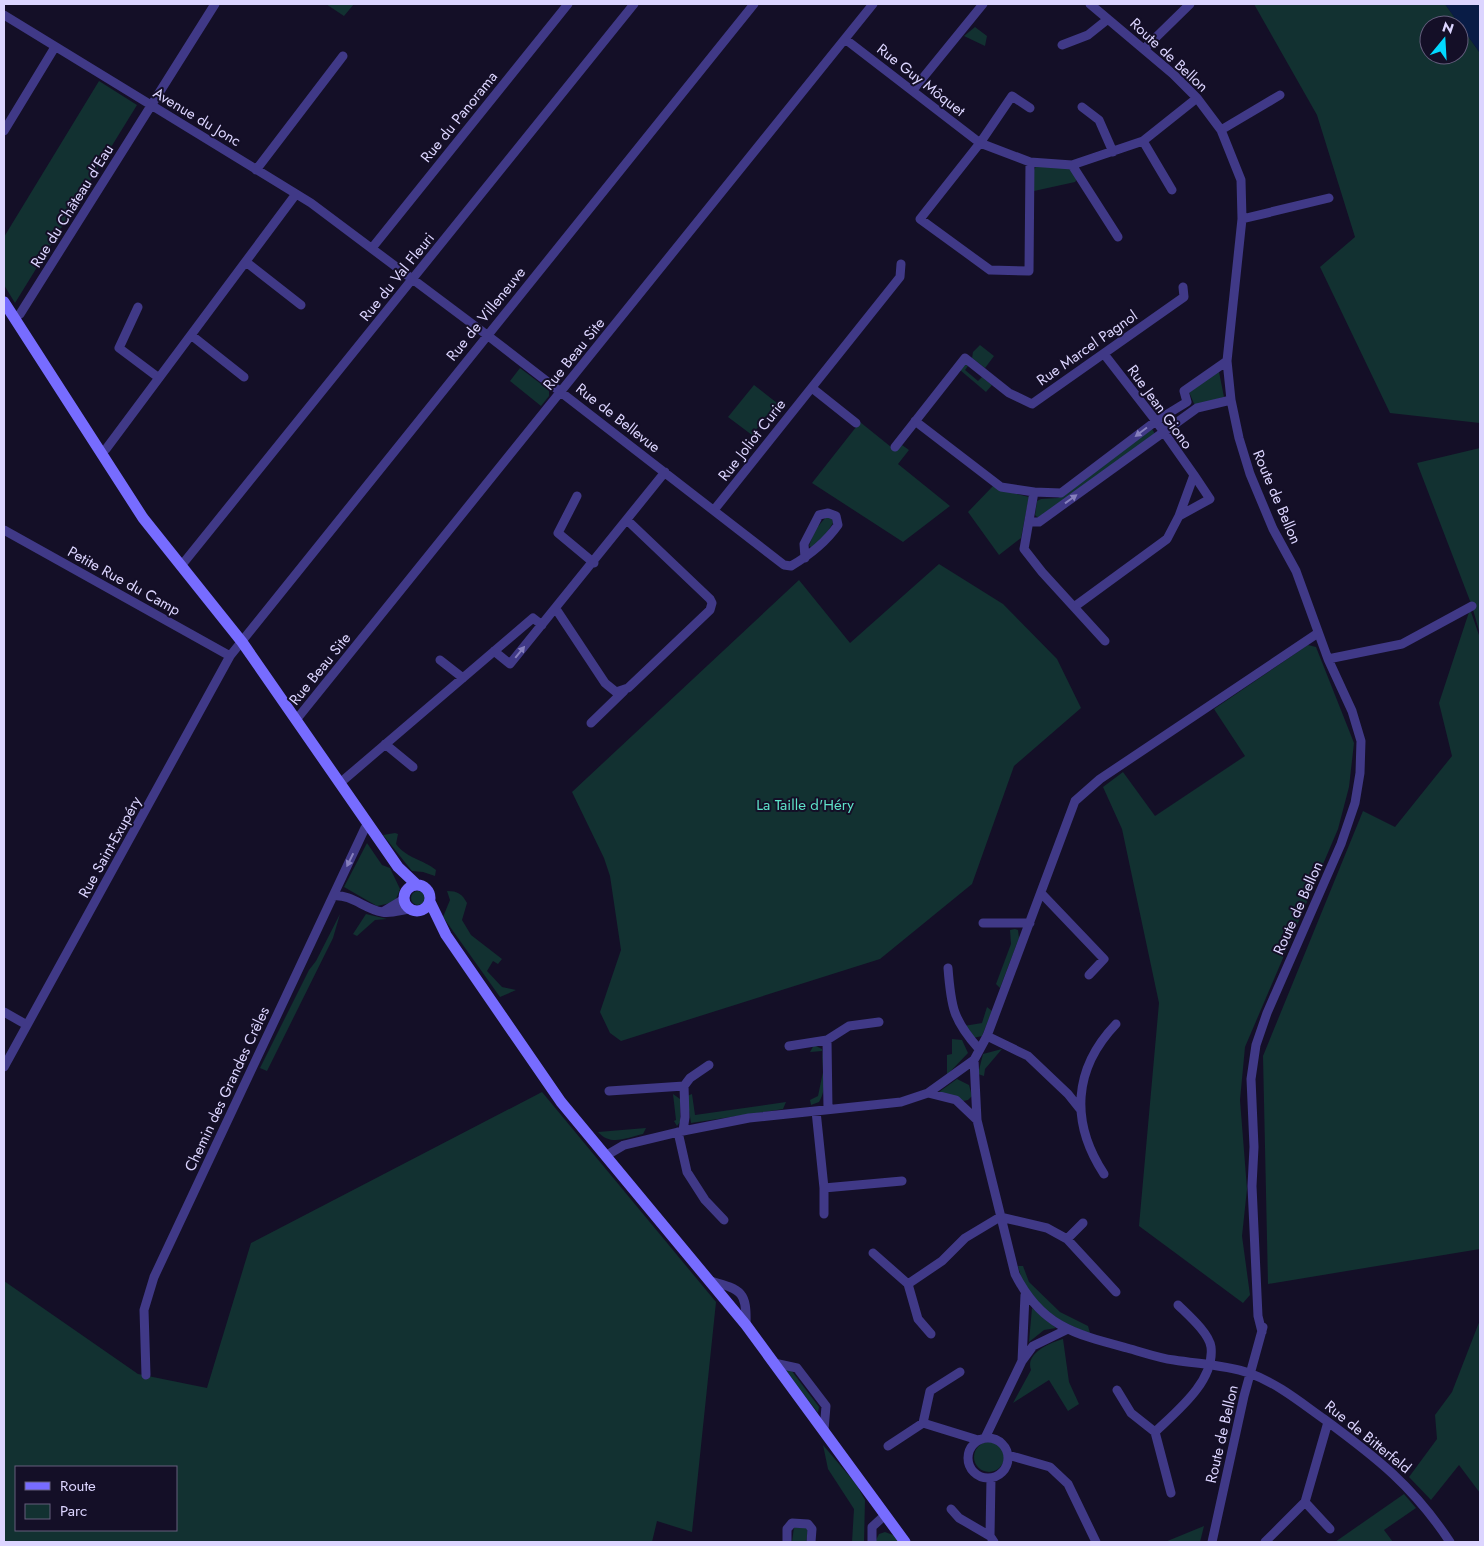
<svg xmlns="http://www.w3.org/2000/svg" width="1484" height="1546" font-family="Jost,sans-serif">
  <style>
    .green { fill: #123131; fill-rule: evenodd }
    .water { fill: #091c46 }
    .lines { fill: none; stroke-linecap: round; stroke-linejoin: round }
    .street { stroke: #403987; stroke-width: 9 }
    .secondary { stroke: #776cff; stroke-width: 11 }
    .oneway { fill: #867fbd }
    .labels { text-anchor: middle; stroke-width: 4; stroke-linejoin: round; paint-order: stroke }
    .street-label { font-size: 15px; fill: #dcd5ff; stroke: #140f27 }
    .park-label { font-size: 15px; fill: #5ee2c8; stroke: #140f27 }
  </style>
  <rect width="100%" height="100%" fill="#140f27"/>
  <path class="green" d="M326,4H354L344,16Z
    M1254,4H1445L1480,53V423L1390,413L1320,267L1355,237L1317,115ZM1429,25H1459V55H1429Z
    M975,27L987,36L985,46L964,36Z
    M99,81L137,105L15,303L4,285V237Z
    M1036,166L1069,167L1077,179L1075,182L1034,191V170Z
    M980,345L994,356L985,368L972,358L973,352Z
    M965,364L968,366L965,370L978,381L982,377L992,385L986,392L960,370Z
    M520,368L549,390V396L541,406L510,381Z
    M1215,371L1219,372L1224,397L1195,406L1189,392Z
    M754,385L777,403L752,435L728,417Z
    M860,422L896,451L902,445L909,450L898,464L950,506L903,542L812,483Z
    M1152,429L1155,434L1038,518L1035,515L1037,501L1041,499L1058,498Z
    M1480,448V634L1472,606L1417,463Z
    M993,486L1000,490L1029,497L1021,538L999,555L968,512Z
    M826,517L832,519L833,523L822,540L813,548L809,546L815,530Z
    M939,564L1003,604L1057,659L1081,708L1014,766L972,884L880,959L621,1041L610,1033L600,1012L621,950L610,876L604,858L572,792L799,580L850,643Z
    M1470,609L1480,638V1249L1268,1284L1263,1056L1363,811L1395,827L1452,756L1439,703Z
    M1308,645L1316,647L1354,743L1349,787L1338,829L1245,1047L1240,1100L1247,1189L1242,1236L1250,1295L1243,1303L1139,1226L1159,1003L1122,829L1103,787L1123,772L1155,816L1245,756L1214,709Z
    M395,833L398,834L396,844C406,858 424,860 436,870L435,876L423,872L412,871L383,835Z
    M367,843L382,865L390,868L400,889L395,902L377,906L344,887Z
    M411 898a7 7 0 1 1 14 0a7 7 0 1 1-14 0Z
    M447,891C458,891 462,894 467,903L462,920L471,935L502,959L498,964L493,961L487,971L502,987L516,990L500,997L443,917L450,900Z
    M340,914L333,938L267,1071L260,1068L309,970L316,961Z
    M366,914L387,919L375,920L357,936L353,934Z
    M1015,929L1018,930L1019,938L1000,988L996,984L1011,944L1010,930Z
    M987,1007L992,1011L982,1036L973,1038L964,1026L982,1023Z
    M952,1039L962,1040L968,1053L947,1075V1055L952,1054Z
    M814,1045L822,1049C824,1066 828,1087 819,1102L811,1105L810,1100L818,1096L823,1072L822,1051L810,1052Z
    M1002,1049L985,1069L984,1076L978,1074L983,1054Z
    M957,1079L969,1085L972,1096L968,1100L963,1101L939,1092Z
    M542,1092L716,1302L692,1532L657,1521L652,1542H4V1281L138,1374L207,1388L251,1243ZM16,1467H176V1530H16Z
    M673,1094L680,1099V1122L677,1126L674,1121L676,1120Z
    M692,1094L695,1115L786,1102L783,1109L691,1123L687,1096Z
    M646,1128L643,1134C628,1137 611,1147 598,1132Z
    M1018,1266H1023L1029,1282L1060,1312L1088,1326L1090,1333C1057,1322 1026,1302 1018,1266Z
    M1032,1308L1056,1328L1044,1330L1029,1342Z
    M1480,1320V1493L1459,1465L1431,1500L1409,1477L1437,1439L1435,1415L1452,1392Z
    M1063,1339L1069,1382L1079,1404L1068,1411L1049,1380L1013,1403L1031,1370C1025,1353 1050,1343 1063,1339Z
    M785,1370H791L819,1407L818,1413Z
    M974 1457a15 15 0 1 1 30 0a15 15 0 1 1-30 0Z
    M823,1445L856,1484L865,1500L864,1542H852L854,1509L828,1469Z
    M1404,1494L1416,1508L1384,1530L1393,1542H1335Z
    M1204,1526L1200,1542H1165Z
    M794,1527L806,1528L808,1531L806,1542H792Z
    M885,1532L893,1535L899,1542H875L879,1534Z"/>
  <path class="water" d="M1445,4H1480V53Z"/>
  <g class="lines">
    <path class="street" d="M1090,4L1173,74L1197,98L1221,130L1241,180L1242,219L1227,361L1231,400L1239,438L1250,474L1273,529L1296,571L1328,659L1352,711L1361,741L1360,773L1355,803L1341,844L1267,1013L1256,1045L1251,1079L1254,1147L1252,1186L1258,1316L1262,1332
      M4,15L311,203L487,335L784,565L791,566C810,555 826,542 838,525L836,516L828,513L819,515L804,544L805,558
      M845,39L980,143L1030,162L1072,165L1143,141L1197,98
      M1062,45L1088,35L1108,19
      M1144,49L1190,4
      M913,90L983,4
      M1082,107L1099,120L1113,152
      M1030,108L1012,96L980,143L920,219L990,270L1029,271L1030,162
      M1221,130L1280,95
      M4,131L55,47
      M1143,141L1172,190
      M1072,165L1118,237
      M256,170L343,56
      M1242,219L1329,198
      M372,248L568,4
      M246,262L301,305
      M138,307L119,348L159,378
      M14,318L20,314L215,4
      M191,335L244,377
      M1104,354L1156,421L1194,475L1179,516
      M812,388L856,423
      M915,421L1001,487L1034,492L1061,493L1156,421L1187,402L1184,391L1227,361
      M895,447L965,358L1009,393L1032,404L1184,297L1183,287
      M101,453L106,449L296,194
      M1034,492L1024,549L1042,572L1105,641
      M577,496L558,533L594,563
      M714,510L900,277L901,264
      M1029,522H1039L1197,408L1231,400
      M4,530L230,656
      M181,566L634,4
      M1074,607L1167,539L1179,516L1210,499L1194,475
      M556,609L605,683L616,692L628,688L710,610L712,603L710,599L627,520
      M1318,633L1100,779L1075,801L987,1036L974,1060L977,1120L1015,1274C1041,1326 1074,1334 1127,1348C1142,1352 1158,1358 1174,1360C1199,1364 1225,1365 1249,1373C1277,1383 1300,1402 1324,1419C1377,1458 1413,1486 1450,1542
      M494,651L510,664L665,472
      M1328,659L1402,644L1472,606
      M440,660L463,678
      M296,720L873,4
      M591,723L624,691
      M385,744L413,767
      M340,783L533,618L542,625
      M1041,893L1104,959L1089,975
      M333,896C352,894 364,909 382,912C391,914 401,910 410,909
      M384,911L404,899
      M983,923H1030
      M948,968C951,1007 953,1020 979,1049
      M4,1012L27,1025
      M987,1036L1028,1056L1068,1094L1080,1109
      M827,1040L828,1109
      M789,1046L827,1040L849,1026L879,1022
      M4,1067L230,656L754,4
      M609,1091L684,1086L690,1078L709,1065
      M928,1093L956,1100L977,1120
      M816,1111L824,1188V1214
      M683,1131L685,1117L684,1086
      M678,1132L687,1172L705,1200L724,1220
      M607,1155L624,1145L678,1132L749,1118L901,1102L928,1093L974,1060
      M1104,1174C1070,1122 1073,1069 1116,1024
      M824,1188L902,1181
      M1067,1239L1083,1223
      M873,1253L908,1284L918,1319L931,1334
      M711,1281C742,1290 747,1292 746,1325
      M908,1284L942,1261L965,1238L1000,1217L1047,1228L1067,1239L1116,1292
      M1022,1361L1025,1295
      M774,1363L797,1368L826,1406L824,1430
      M146,1375L144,1310L154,1277L365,828L369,825
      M1117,1390L1131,1413L1155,1432L1171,1493
      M923,1423L930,1391L960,1372
      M1155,1432C1177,1411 1215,1381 1211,1347C1209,1333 1188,1315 1178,1305
      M968 1458a20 20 0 1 1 40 0a20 20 0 1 1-40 0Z
      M985,1438L1022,1361L1033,1346L1066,1330
      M888,1446L923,1423L978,1440
      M1008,1455L1050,1467L1068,1484L1096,1542
      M991,1478L990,1536L994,1542
      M1305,1502L1330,1529
      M951,1509L959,1518L990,1536
      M787,1542V1529L792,1523L808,1524L812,1529L811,1542
      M872,1542V1527L885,1515
      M1212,1542L1244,1396L1263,1327
      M1265,1542L1305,1502L1328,1422"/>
    <path class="secondary" d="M4,302L143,518L242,642L398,867L417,885
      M404 898a13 13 0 1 1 26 0a13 13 0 1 1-26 0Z
      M430,902L446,935L561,1102L746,1325L905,1542"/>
  </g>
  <defs><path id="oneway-solid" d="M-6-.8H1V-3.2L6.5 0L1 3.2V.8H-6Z" transform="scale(1.25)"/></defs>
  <g class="oneway">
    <use href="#oneway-solid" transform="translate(1141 432) rotate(143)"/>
    <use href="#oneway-solid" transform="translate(1071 499) rotate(-36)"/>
    <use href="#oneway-solid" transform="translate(520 652) rotate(-51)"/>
    <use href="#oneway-solid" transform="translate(350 860) rotate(116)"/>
  </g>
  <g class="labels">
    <g class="street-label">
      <text transform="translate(1169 55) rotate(43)" y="5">Route de Bellon</text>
      <text transform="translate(921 80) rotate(38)" y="5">Rue Guy Môquet</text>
      <text transform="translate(197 117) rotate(31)" y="5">Avenue du Jonc</text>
      <text transform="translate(459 117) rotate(-51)" y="5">Rue du Panorama</text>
      <text transform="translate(72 206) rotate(-58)" y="5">Rue du Château d'Eau</text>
      <text transform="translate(397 277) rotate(-51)" y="5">Rue du Val Fleuri</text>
      <text transform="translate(486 314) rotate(-51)" y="5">Rue de Villeneuve</text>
      <text transform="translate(1087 348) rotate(-35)" y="5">Rue Marcel Pagnol</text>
      <text transform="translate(574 354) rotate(-51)" y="5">Rue Beau Site</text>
      <text transform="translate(1160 407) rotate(54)" y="5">Rue Jean Giono</text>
      <text transform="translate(618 418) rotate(38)" y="5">Rue de Bellevue</text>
      <text transform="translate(752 440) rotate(-52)" y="5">Rue Joliot Curie</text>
      <text transform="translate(1277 497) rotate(67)" y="5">Route de Bellon</text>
      <text transform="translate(124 581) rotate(29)" y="5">Petite Rue du Camp</text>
      <text transform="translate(320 669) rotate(-51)" y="5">Rue Beau Site</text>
      <text transform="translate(110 847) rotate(-61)" y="5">Rue Saint-Exupéry</text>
      <text transform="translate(1298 908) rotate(-66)" y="5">Route de Bellon</text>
      <text transform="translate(227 1089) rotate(-65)" y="5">Chemin des Grandes Crêles</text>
      <text transform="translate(1222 1434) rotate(-77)" y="5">Route de Bellon</text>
      <text transform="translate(1368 1437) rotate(39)" y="5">Rue de Bitterfeld</text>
    </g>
    <g class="park-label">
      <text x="805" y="810">La Taille d'Héry</text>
    </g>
  </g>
  <rect width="1484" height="1546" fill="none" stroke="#dcd5ff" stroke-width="10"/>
  <rect x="15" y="1466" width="162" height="65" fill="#140f27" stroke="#645e7d"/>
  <rect x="25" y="1482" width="25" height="8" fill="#776cff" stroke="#645e7d"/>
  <text x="60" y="1491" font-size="15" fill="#dcd5ff">Route</text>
  <rect x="25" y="1504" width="25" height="15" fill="#123131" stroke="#645e7d"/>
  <text x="60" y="1516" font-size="15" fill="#dcd5ff">Parc</text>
  <g transform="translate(1444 40) rotate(18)"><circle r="24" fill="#140f27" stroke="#645e7d"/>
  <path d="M0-4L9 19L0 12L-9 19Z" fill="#01d9ff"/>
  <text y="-8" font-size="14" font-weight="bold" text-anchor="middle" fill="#dcd5ff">N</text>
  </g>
</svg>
